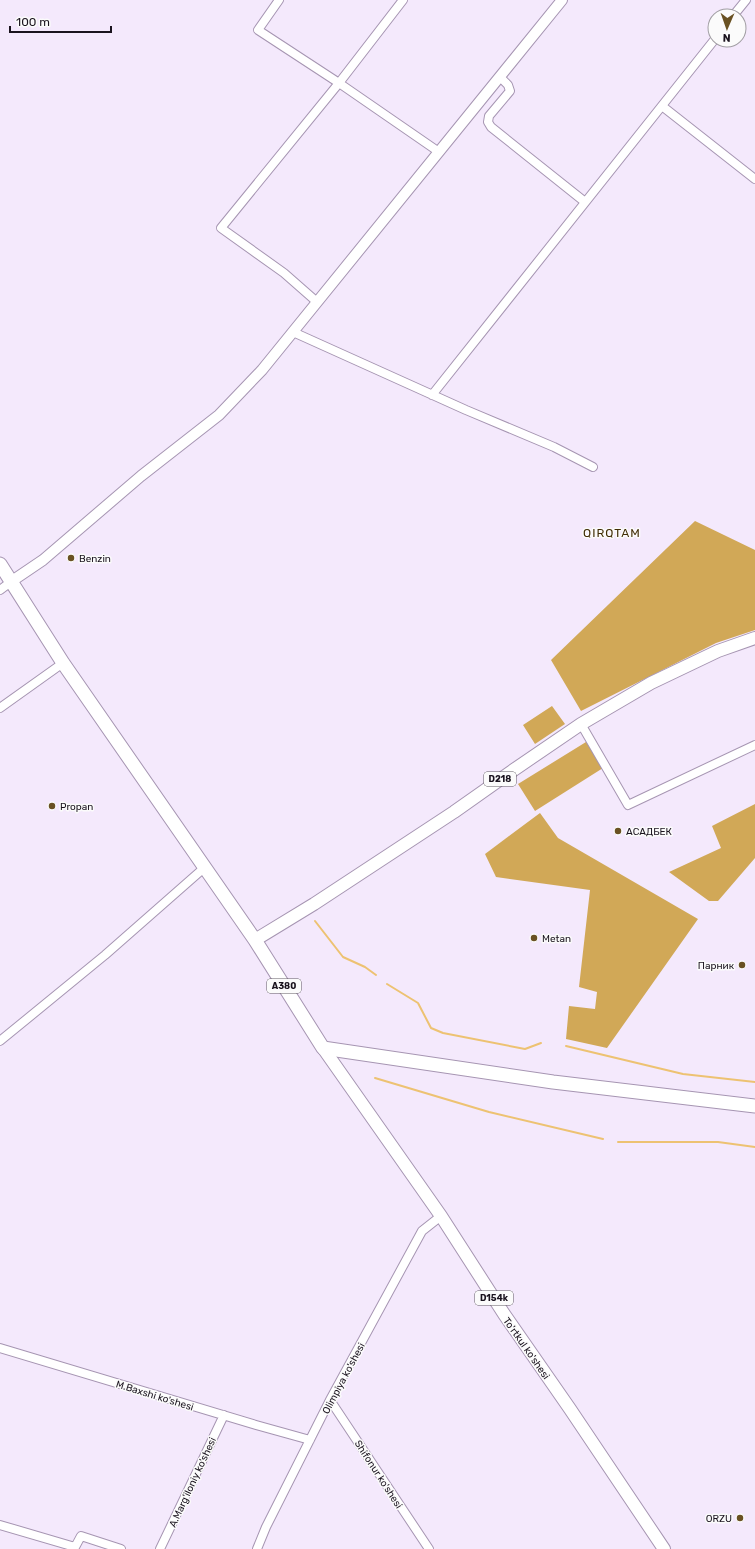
<svg xmlns="http://www.w3.org/2000/svg" width="755" height="1549" font-family="Rubik,sans-serif">
  <style>
    .forest { fill: #d1a857 }
    .lines { fill: none; stroke-linecap: round; stroke-linejoin: round }
    .stream { stroke: #edc272; stroke-width: 2 }
    .minor-casing { stroke: #a695b2; stroke-width: 10 }
    .tertiary-casing { stroke: #a695b2; stroke-width: 12 }
    .primary-casing { stroke: #a695b2; stroke-width: 14 }
    .trunk-casing { stroke: #a695b2; stroke-width: 15 }
    .minor { stroke: #fff; stroke-width: 8 }
    .tertiary { stroke: #fff; stroke-width: 10 }
    .primary { stroke: #fff; stroke-width: 12 }
    .trunk { stroke: #fff; stroke-width: 13 }
    .poi-dot { fill: #695122; stroke: #fbfbfb; stroke-width: 1.5 }
    .labels { text-anchor: middle; stroke-width: 3; stroke-linejoin: round; paint-order: stroke }
    .shield { fill: #fbfbfb; stroke: #5e5960; stroke-width: 1 }
    .shield-label { font-size: 9px; font-weight: bold; fill: #1a131e }
    .poi-label { font-size: 10px; fill: #1a131e; stroke: #fbfbfb; text-anchor: start }
    .street-label { font-size: 10px; fill: #1a131e; stroke: #fbfbfb }
    .quarter-label { font-size: 12px; letter-spacing: 1px; fill: #402d05; stroke: #fbfbfb }
  </style>
  <rect width="100%" height="100%" fill="#f4e9fc"/>
  <path class="forest" d="M695,521L755,550V630L716,643L581,711L551,660Z
    M552,706L565,724L535,744L523,725Z
    M586,742L603,768L535,811L518,784Z
    M755,804V858L718,901H709L669,872L721,848L712,826Z
    M540,813L558,838L698,919L607,1048L566,1039L569,1006L595,1009L597,992L579,987L590,890L496,877L485,854Z"/>
  <g class="lines">
    <path class="stream" d="M315,921L343,957L365,967L376,975
      M387,984L418,1003L431,1028L443,1033L525,1049L541,1043
      M566,1046L683,1074L755,1082
      M375,1078L489,1112L603,1139
      M618,1142H718L755,1147"/>
    <defs>
      <path id="minor" d="M279,0L258,30L339,83L439,152
        M733,16L746,0
        M500,77L508,85L510,91L489,116L488,122L491,127L585,202
        M662,106L755,179
        M317,302L284,273L221,228L339,83L403,0
        M293,332L466,410L554,447L593,467
        M432,395L715,39
        M0,590L12,581
        M0,708L63,663
        M581,724L628,805L755,745
        M0,1041L105,955L204,868
        M0,1348L256,1425L310,1440
        M330,1400L429,1549
        M0,1525L75,1547
        M74,1549L81,1536L121,1549
        M160,1549L224,1415
        M257,1549L266,1527L330,1400L422,1231L441,1216"/>
      <path id="tertiary" d="M12,581L43,560L141,476L219,415L262,370L562,0"/>
      <path id="primary" d="M255,940L314,904L454,812L515,769L581,724L651,683L718,651L755,638
        M323,1048L441,1216L504,1314L570,1409L664,1549"/>
      <path id="trunk" d="M0,564L63,663L255,940L323,1048L553,1082L755,1106"/>
    </defs>
    <use href="#minor" class="minor-casing"/>
    <use href="#tertiary" class="tertiary-casing"/>
    <use href="#primary" class="primary-casing"/>
    <use href="#trunk" class="trunk-casing"/>
    <use href="#minor" class="minor"/>
    <use href="#tertiary" class="tertiary"/>
    <use href="#primary" class="primary"/>
    <use href="#trunk" class="trunk"/>
  </g>
  <g class="poi-dot">
    <circle cx="71" cy="558" r="4"/>
    <circle cx="52" cy="806" r="4"/>
    <circle cx="618" cy="831" r="4"/>
    <circle cx="534" cy="938" r="4"/>
    <circle cx="742" cy="965" r="4"/>
    <circle cx="740" cy="1518" r="4"/>
  </g>
  <g class="labels">
    <g class="shield">
      <rect x="484" y="772" width="32" height="14" rx="3"/>
      <rect x="267" y="979" width="34" height="14" rx="3"/>
      <rect x="475" y="1291" width="38" height="14" rx="3"/>
    </g>
    <g class="shield-label">
      <text x="500" y="782">D218</text>
      <text x="284" y="989">A380</text>
      <text x="494" y="1301">D154k</text>
    </g>
    <g class="poi-label">
      <text x="79" y="562">Benzin</text>
      <text x="60" y="810">Propan</text>
      <text x="626" y="835">АСАДБЕК</text>
      <text x="542" y="942">Metan</text>
      <text x="734" y="969" text-anchor="end">Парник</text>
      <text x="732" y="1522" text-anchor="end">ORZU</text>
    </g>
    <g class="street-label">
      <text transform="translate(527 1348) rotate(55)" y="4">To'rtkul ko'shesi</text>
      <text transform="translate(343 1378) rotate(-62)" y="4">Olimpiya ko'shesi</text>
      <text transform="translate(155 1395) rotate(17)" y="4">M.Baxshi ko'shesi</text>
      <text transform="translate(379 1474) rotate(57)" y="4">Shifonur ko'shesi</text>
      <text transform="translate(192 1482) rotate(-65)" y="4">A.Marg'iloniy ko'shesi</text>
    </g>
    <g class="quarter-label">
      <text x="612" y="537">QIRQTAM</text>
    </g>
  </g>
  <g transform="translate(727 28) rotate(182)"><circle r="19" fill="#fbfbfb" stroke="#a19ea3"/>
  <path d="M0-3L7 15L0 10L-7 15Z" fill="#695122"/>
  <text y="-6" font-size="11" font-weight="bold" text-anchor="middle" fill="#1a131e">N</text>
  </g>
  <path d="M10 26v6h101v-6" fill="none" stroke="#1a131e" stroke-width="2"/>
  <text x="16" y="26" font-size="12" fill="#1a131e" stroke="#fbfbfb" stroke-width="3" paint-order="stroke">100 m</text>
</svg>
